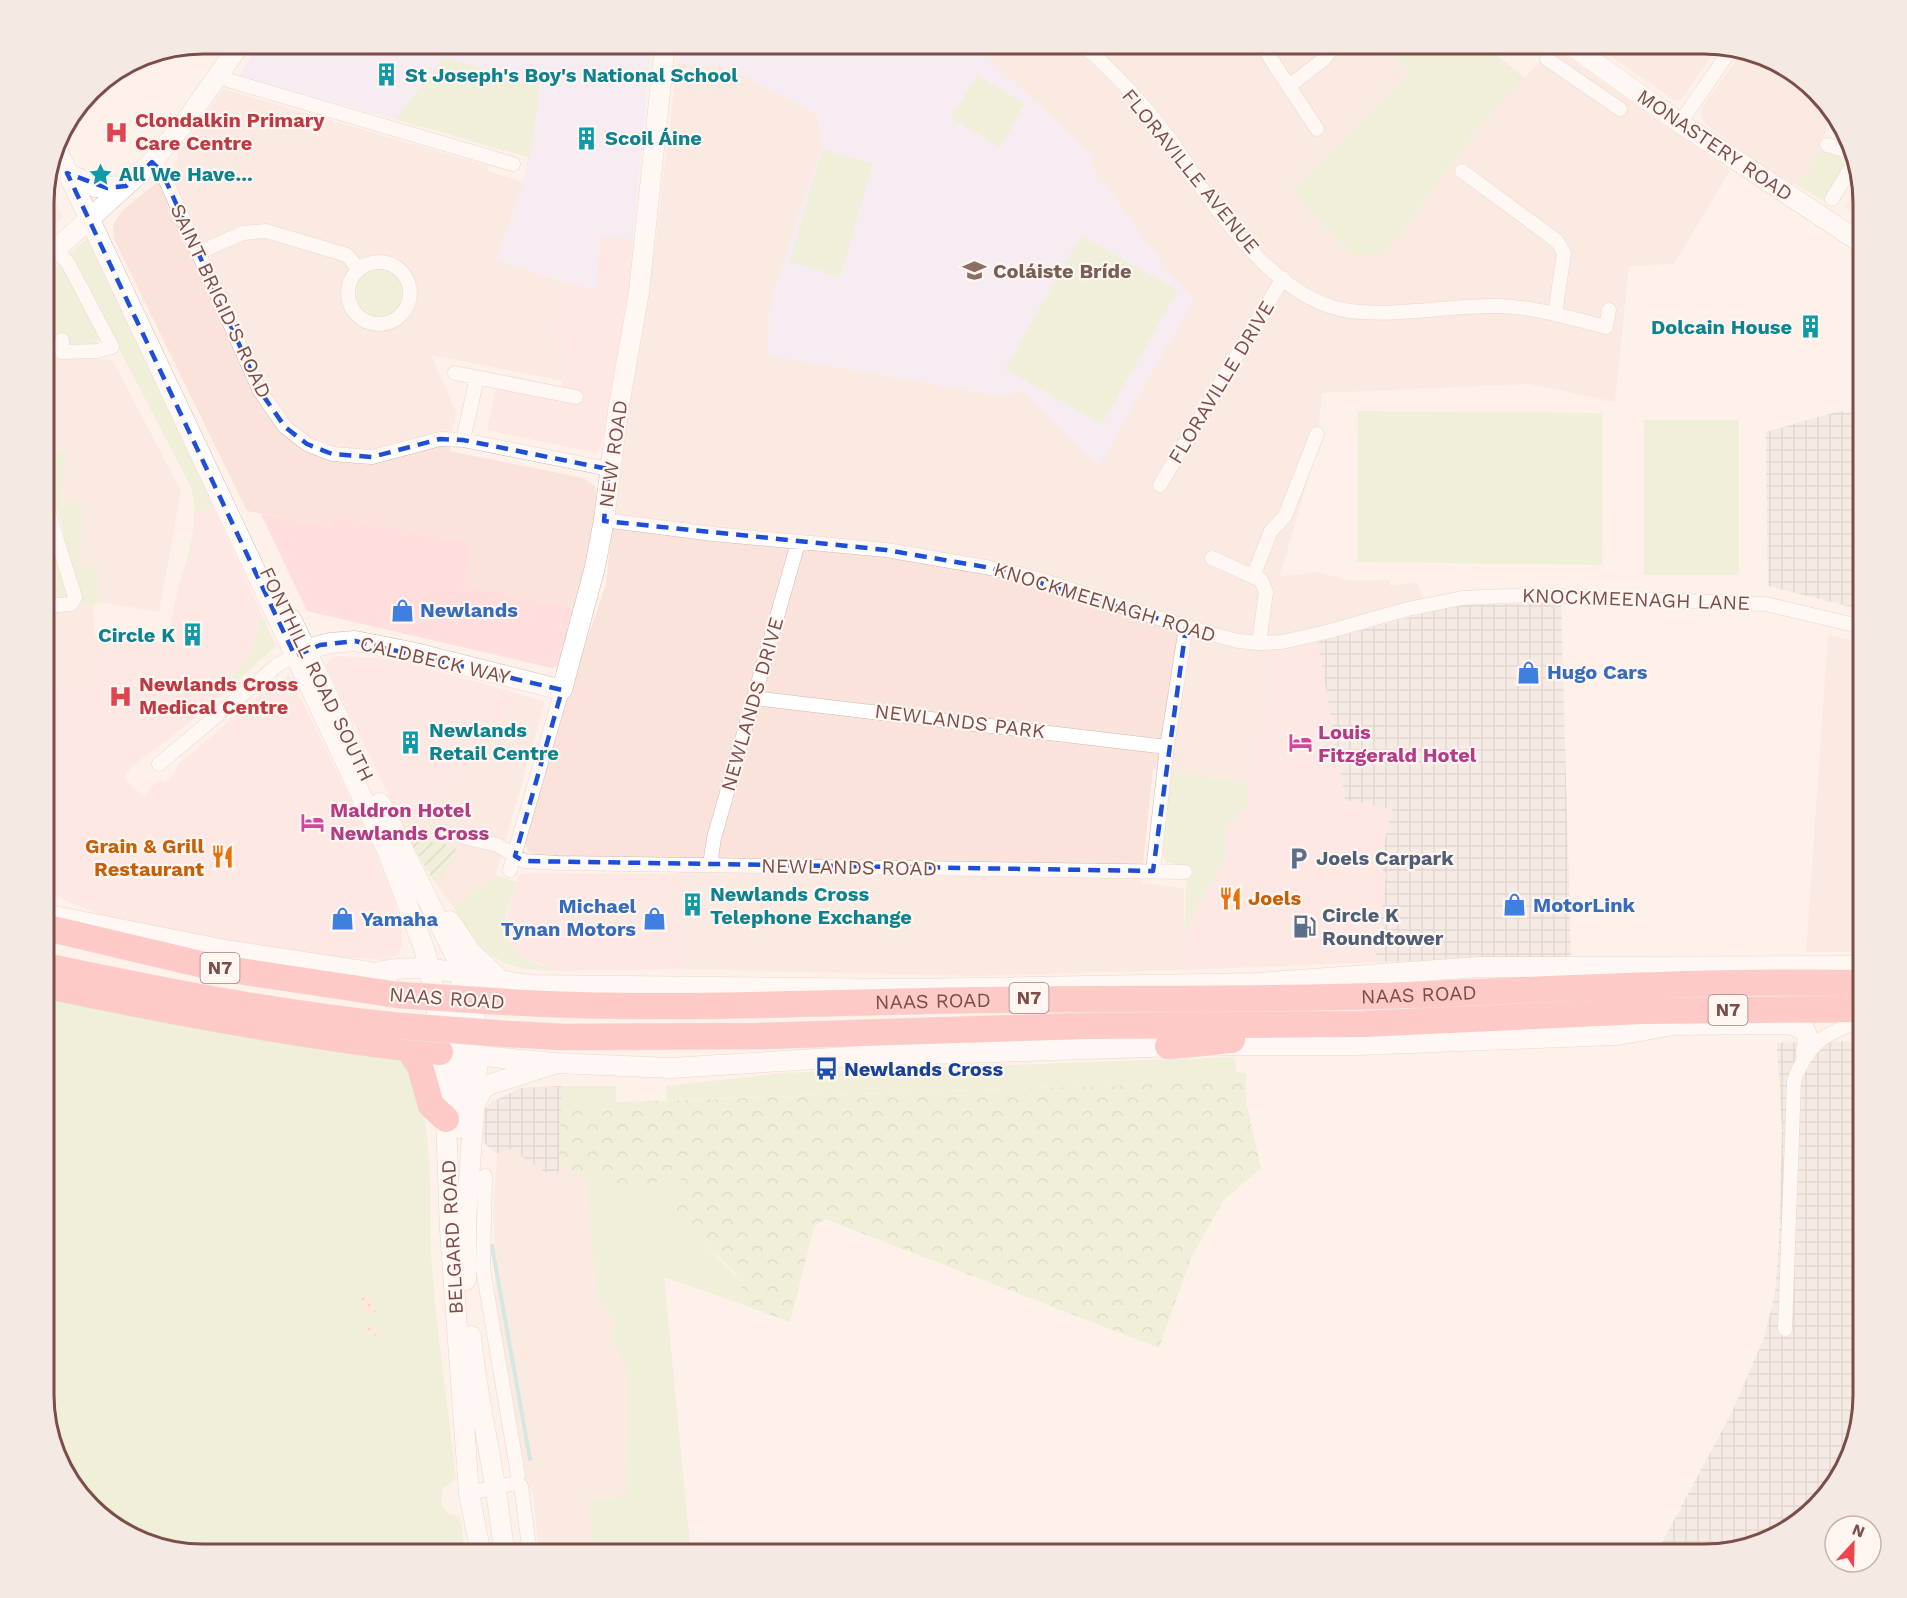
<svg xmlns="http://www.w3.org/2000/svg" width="1907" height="1598" font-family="'Work Sans',sans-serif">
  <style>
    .residential { fill: #f9e3da }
    .commercial { fill: #ffdedd }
    .industrial { fill: url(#industrial-grid) }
    .education { fill: #ede6fb }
    .grass { fill: #e1eec6 }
    .forest { fill: url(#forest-crowns) }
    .sand { fill: url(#sand-dots) }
    .garden { fill: url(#garden-furrows) }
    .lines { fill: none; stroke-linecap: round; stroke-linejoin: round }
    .stream { stroke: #a0ddd6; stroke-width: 4 }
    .street-casing { stroke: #d5b6b0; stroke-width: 15 }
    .secondary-casing { stroke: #dab7af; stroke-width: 21 }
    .highway-casing { stroke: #dacdcc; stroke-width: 27 }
    .street { stroke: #fff; stroke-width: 14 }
    .secondary { stroke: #fff; stroke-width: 20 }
    .highway { stroke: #fd9c9d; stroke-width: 26 }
    .highway-bridge-casing { stroke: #dacdcc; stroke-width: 27; stroke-linecap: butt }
    .highway-bridge { stroke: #fd9c9d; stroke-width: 26 }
    .marked { fill: none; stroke: #1d4ed8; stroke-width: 4.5; stroke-dasharray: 12 8; stroke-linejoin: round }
    .labels { text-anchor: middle; stroke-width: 4.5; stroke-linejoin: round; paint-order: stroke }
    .shield { fill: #fff6f2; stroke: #a3807c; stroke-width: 1.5 }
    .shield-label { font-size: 18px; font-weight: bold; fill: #7c4e49 }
    .culture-label { font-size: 20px; font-weight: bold; fill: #0d838f; stroke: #fff6f2; text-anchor: start }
    .health-label { font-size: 20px; font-weight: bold; fill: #be3a42; stroke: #fff6f2; text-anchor: start }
    .street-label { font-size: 20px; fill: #7c4e49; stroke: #fff6f2 }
    .education-label { font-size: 20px; font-weight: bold; fill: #785e54; stroke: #fff6f2; text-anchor: start }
    .shop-label { font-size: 20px; font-weight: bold; fill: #366cbe; stroke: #fff6f2; text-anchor: start }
    .hotel-label { font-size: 20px; font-weight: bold; fill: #b23c85; stroke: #fff6f2; text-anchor: start }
    .food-label { font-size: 20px; font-weight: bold; fill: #c56008; stroke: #fff6f2; text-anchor: end }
    .service-label { font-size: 20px; font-weight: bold; fill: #4e5e75; stroke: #fff6f2; text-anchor: start }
    .transit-label { font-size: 20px; font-weight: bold; fill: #164399; stroke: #fff6f2; text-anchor: start }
    .rim { fill: none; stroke: #7c4e49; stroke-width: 3 }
  </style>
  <defs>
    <pattern id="industrial-grid" width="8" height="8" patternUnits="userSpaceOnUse" patternTransform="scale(1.5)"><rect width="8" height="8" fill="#ede2df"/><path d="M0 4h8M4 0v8" fill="none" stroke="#c5b9b7"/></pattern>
    <pattern id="forest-crowns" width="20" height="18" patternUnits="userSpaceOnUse" patternTransform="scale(1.5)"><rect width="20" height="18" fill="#e1eec6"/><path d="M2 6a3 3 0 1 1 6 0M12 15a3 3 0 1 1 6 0" fill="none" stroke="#bbc3a3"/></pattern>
    <pattern id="sand-dots" width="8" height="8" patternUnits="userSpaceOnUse" patternTransform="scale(1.5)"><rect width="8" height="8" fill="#ffe1c3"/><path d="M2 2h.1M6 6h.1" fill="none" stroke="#d3b9a0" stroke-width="1.8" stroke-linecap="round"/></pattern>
    <pattern id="garden-furrows" width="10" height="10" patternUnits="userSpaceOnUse" patternTransform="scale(1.5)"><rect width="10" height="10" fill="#e1eec6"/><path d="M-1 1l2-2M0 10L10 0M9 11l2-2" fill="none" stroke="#bbc3a3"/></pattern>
  </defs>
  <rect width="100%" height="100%" fill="#fef1ea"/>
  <path class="residential" d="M974,44H1378L1410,73L1292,191L1480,126L1553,47L1730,171L1674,264L1629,266L1615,402L1529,384L1322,393L1317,448L1280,576L1319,572L1349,581L1390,580V586L1417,582L1429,612L1318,642L1271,650L1275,671L1248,783L1153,769L1141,883L1184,888V970L977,976L680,969L678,858L536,856L528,851L525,843L571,686L606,584L625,405L655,247L677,63L726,67L817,113L822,145L770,304L768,355L1000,396L1023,391L1099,466L1145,241L1106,184L1089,164L1091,155Z
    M1593,44H1704L1719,46L1681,100L1675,101Z
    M1743,51L1765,56L1809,83L1842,129L1828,124L1819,150L1798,186L1775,175L1704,123L1701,114L1702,107Z
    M223,89L488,166V171L524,182L496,260L564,282L551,341L572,348L563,381L431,355L456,412L450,451L583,478L595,486L597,499L587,565L577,609L465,586L472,543L332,517L329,527L247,511L114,239L113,225L122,211L176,167L178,153Z
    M1859,182L1863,203V222L1845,207Z
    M46,183L63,217L44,236V192Z
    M55,359H112L181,491L159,612L99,602L98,572L78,565L83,507L60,502L66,453L44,450Z
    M79,601L93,606L98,686L44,688V603Z
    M1828,635L1863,642V952H1806Z
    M520,694L545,702L496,875L454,908L434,882L442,878L407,836L404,827L500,733L496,730Z
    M511,1149L554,1178L559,1163L585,1174L597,1297L615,1323L613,1342L627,1373L626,1497L589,1498L592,1554H539L533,1492L515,1472L496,1353L494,1203L497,1154Z"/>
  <path class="commercial" d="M600,237L633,239L628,316L601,447L597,453L487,430L496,387L561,389L572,348L551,341L564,282L596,290Z
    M213,507L263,617L258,618L257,636L246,659L232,675L236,682L182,729L131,767L124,778L144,797L150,788L158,781L165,782L174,774L178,764L276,682L290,676L369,837L392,894L402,929V944L399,953L388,960L304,955L110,918L44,892V818L50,798L44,785V688L98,686L95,635L113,626L163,644L170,640L167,636L179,585L191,554L197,513Z
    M261,514L329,527L332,517L473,543L466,586L577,609L560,665L552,668L307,611Z
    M1318,642L1345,799L1392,808L1379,865L1386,874L1375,962L1184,970V934L1226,856L1227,822L1238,812L1248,811V783L1275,671L1271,650Z
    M338,656L395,659L520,694L496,730L501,732L404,827L326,666L330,659Z
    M523,873L679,874L680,969L550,971V967L522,958L510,942L505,922L519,876Z"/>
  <path class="industrial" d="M1840,411L1863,414V610L1768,586L1766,432Z
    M1561,603L1571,958L1375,962L1386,874L1379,865L1392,809L1345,800L1318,642L1456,605Z
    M1863,1041V1395L1851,1456L1824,1500L1765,1542L1704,1554H1656L1732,1412L1764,1338L1775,1294L1779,1239L1782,1130L1777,1043Z
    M562,1086L559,1171L555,1179L511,1149L497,1154L483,1142L485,1109L492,1102L520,1088Z"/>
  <path class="education" d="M259,44H623L650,57L633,239L600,237L596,291L496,260L524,182L540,85L444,58L395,119L239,76Z
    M687,44H974L1092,155L1089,164L1106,184L1145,241L1194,300L1099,466L1023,391L1000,396L768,355L770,304L822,145L817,113L726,67L677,63Z"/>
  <path class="grass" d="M1378,44H1483L1525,78L1480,126L1385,254H1350L1292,191L1410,73Z
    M444,57L540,85L530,158L395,119Z
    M977,75L1025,104L1000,147L951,118Z
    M822,149L873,164L840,277L790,262Z
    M1819,150L1840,157L1845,165L1825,198L1829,204L1798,186Z
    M1081,236L1178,290L1102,424L1005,369Z
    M90,237L213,507L197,513L191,554L179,585C189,554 200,519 191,487L69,253Z
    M59,265L63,266L99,337L93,347L70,344L67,339L56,341L44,444V275Z
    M353 293a25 25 0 1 1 50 0a25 25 0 1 1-50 0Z
    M1358,411L1603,413L1602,565L1357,562Z
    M1644,420H1739V575H1644Z
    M44,450L67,453L60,502L84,507L78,564L98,571L99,602L93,606L79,601L61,521L44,477Z
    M44,510L70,589L66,598L44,600Z
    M263,617L276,646L236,682L232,676C247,658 259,642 258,618Z
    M1172,772L1248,783V811L1238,812L1237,822H1227L1226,856L1184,934L1187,867L1166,862L1161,851Z
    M496,875L517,882C514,892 509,903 506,914C500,943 524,964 550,967V971C494,967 482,954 454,908Z
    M44,995L398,1059L403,1063C440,1114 427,1217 433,1278C438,1345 449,1411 456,1478L443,1489L441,1505L449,1514L460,1517L465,1554H203L142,1542L98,1515L60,1465L44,1405Z
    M1235,1057L1236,1072L1246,1073V1081L667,1100L666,1086L781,1073Z
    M562,1086H616V1102L561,1104Z
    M688,1154L691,1160L688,1170L673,1191L693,1233L732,1272L740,1277L744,1305L664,1277L691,1554H592L589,1498L626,1497L627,1373L613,1341L615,1323L597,1297L585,1174C605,1184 638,1192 660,1181C670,1176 679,1163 688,1154Z"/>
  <path class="forest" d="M1246,1081V1102L1261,1168L1223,1201L1191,1258L1159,1348L825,1219L814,1227L790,1322L744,1305L740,1277L693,1233L671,1220L673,1190L688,1170L691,1160L688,1155C679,1162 671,1174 661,1180C634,1197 583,1176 559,1163L561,1104Z"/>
  <path class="sand" d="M365,1295L371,1298L376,1313L370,1314L364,1309L361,1298Z
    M367,1324L382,1331L381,1338L365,1331Z"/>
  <path class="garden" d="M407,836L457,847L442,878L434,882Z"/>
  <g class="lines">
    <path class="stream" d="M492,1246L530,1459"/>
    <defs>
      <path id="street" d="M1082,44C1117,75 1152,113 1179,152C1189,166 1197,183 1208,197C1242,243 1290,303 1350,311C1399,317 1450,305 1499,306C1535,307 1571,318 1606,327L1609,310
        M1261,44L1317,129
        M1547,59L1620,109
        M219,75L231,81L513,164
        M1289,86L1324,59L1336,44
        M1680,123L1731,49
        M1827,145L1854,153
        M152,162L162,172L260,391L285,427L307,444L332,454L372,457L440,439L463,440L609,469
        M1462,171L1557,241L1564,253L1555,314
        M1832,199L1851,168L1853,153
        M56,250L68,263L112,347L97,351L62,352V340
        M198,253L243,233L266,231L347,255L358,269
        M348 293a31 31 0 1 1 62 0a31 31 0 1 1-62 0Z
        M455,373L576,397
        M463,440L477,378
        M1160,485L1283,278
        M604,520L713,534L886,550L991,568L1035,578L1186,627L1238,641L1259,643L1282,642L1330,631L1408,609L1462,598L1534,595L1766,604L1863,627
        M1212,558L1261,580L1266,592L1259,643
        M1253,577L1271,531L1285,516L1317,434
        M44,606L71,604L75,597L44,498
        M754,698L1167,747
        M159,764L279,664L303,651
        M464,837L497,845L524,861L558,863L1185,872
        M710,865L714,838L798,543
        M510,870L562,690
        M1153,871L1167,747L1186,627
        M485,1176L483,1269L518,1475L516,1483
        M1785,1329L1794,1081C1806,1046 1824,1032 1860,1022
        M469,1493L516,1483L521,1486L530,1554"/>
      <path id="secondary" d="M1569,44L1680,123L1863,244
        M56,148L387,850L425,951L436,1000L446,1119L450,1230L469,1493L481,1554
        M67,173L95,187L126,186
        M44,260L152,162L186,121L240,44
        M291,619L342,725
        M308,649L330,643L355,641L411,652L562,690L595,567L604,520L618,411L639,292L665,44
        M380,803L464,973L476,1022L478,1055L466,1220V1280
        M44,914L225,950L389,975
        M450,921L471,952L503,982
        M376,973C426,959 482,980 532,985L910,989L1257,983L1479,967L1863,966
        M1219,1045H1358L1618,1035L1673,1025L1790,1024L1805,1030L1808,1038L1806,1052
        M440,1052L555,1063L671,1068L864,1056L1180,1046
        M475,1104L482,1090L488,1085L551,1065
        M459,1128L456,1001L460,987
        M471,1336C478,1409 498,1481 504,1554"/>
      <g id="highway">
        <path d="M44,927L213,967L399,995"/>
        <path d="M44,966C162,991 279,1014 399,1026"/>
        <path d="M44,985C175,1013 307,1037 440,1052"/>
        <path id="s1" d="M507,1002C646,1010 783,1004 922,1001C1084,997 1245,1001 1407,995C1559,989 1711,980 1863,983"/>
        <path d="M506,1034L563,1037L759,1036L1082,1026L1363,1024L1642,1011L1863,1009"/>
        <path d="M1168,1046L1232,1040"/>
        <path d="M408,1048L420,1066L431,1105L446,1119"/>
      </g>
    </defs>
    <use href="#street" class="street-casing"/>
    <use href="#secondary" class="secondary-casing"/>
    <use href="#highway" class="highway-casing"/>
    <use href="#street" class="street"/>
    <use href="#secondary" class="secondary"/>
    <use href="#highway" class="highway"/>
    <defs>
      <path id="highway-bridge" d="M399,995L507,1002
        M399,1026L506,1034"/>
    </defs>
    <use href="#highway-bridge" class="highway-bridge-casing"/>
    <use href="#highway-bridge" class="highway-bridge"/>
  </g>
  <path d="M0 0H1907V1598H0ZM152,162L162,172L260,391L285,427L307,444L332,454L372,457L440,439L463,440L603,468L609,469L604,521L886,550L991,568L1186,627L1153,871L524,861L515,856L562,690L355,641L320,645L295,656L67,173L107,188L126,186Z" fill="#fef1ea" fill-opacity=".55" fill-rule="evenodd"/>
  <path class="marked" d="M152,162L162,172L260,391L285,427L307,444L332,454L372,457L440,439L463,440L603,468L609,469L604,521L886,550L991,568L1186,627L1153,871L524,861L515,856L562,690L355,641L320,645L295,656L67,173L107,188L126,186Z"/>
  <defs>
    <symbol id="building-bare" viewBox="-9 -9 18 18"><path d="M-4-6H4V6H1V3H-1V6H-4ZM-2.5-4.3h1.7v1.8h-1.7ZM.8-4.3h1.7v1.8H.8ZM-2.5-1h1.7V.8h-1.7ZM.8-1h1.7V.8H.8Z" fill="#0f9aa8" stroke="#fff6f2" stroke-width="2.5" paint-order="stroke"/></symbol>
    <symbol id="hospital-bare" viewBox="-9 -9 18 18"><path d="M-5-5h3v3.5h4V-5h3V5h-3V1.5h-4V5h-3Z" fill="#e0444e" stroke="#fff6f2" stroke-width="2.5" paint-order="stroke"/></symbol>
    <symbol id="sight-bare" viewBox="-9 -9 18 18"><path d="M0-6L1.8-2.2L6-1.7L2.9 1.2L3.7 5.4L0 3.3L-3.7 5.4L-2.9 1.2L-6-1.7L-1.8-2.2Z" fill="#0f9aa8" stroke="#fff6f2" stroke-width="2.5" paint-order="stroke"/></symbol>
    <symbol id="school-bare" viewBox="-9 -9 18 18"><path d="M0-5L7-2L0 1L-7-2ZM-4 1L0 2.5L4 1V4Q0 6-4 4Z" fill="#8d6e63" stroke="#fff6f2" stroke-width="2.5" paint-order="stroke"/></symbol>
    <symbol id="shop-bare" viewBox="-9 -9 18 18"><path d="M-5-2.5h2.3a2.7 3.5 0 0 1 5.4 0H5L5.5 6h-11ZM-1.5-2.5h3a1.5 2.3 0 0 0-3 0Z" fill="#3f7fe0" stroke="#fff6f2" stroke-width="2.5" paint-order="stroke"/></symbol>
    <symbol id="hotel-bare" viewBox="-9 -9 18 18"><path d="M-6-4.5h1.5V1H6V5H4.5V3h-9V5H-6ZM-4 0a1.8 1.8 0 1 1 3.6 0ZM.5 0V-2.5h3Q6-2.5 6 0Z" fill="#d1479c" stroke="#fff6f2" stroke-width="2.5" paint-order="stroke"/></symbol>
    <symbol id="restaurant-bare" viewBox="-9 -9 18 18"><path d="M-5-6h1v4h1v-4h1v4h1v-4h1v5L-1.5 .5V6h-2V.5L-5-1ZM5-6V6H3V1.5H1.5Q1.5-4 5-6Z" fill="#e8710a" stroke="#fff6f2" stroke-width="2.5" paint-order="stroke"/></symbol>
    <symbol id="parking-bare" viewBox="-9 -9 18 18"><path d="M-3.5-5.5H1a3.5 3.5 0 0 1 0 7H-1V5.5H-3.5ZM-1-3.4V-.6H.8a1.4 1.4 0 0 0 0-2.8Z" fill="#5c6f8a" stroke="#fff6f2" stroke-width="2.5" paint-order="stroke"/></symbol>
    <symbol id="fuel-bare" viewBox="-9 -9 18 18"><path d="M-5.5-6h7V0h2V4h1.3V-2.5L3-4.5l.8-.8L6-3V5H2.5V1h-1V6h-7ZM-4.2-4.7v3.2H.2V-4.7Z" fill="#5c6f8a" stroke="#fff6f2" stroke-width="2.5" paint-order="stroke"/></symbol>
    <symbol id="bus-bare" viewBox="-9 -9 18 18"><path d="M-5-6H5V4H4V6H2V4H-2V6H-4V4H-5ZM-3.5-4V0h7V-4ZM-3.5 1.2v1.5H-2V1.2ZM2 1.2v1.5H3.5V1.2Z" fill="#1a4fb4" stroke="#fff6f2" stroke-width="2.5" paint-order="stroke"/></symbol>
  </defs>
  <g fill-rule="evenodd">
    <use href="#building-bare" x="370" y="58" width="33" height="33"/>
    <use href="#hospital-bare" x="100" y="116" width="33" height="33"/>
    <use href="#building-bare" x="570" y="122" width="33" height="33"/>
    <use href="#sight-bare" x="84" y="158" width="33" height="33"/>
    <use href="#school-bare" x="958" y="254" width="33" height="33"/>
    <use href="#building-bare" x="1794" y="310" width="33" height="33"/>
    <use href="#shop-bare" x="386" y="594" width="33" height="33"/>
    <use href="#building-bare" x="176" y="618" width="33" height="33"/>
    <use href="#shop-bare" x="1512" y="656" width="33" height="33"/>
    <use href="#hospital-bare" x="104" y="680" width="33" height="33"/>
    <use href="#building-bare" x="394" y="726" width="33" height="33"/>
    <use href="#hotel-bare" x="1284" y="726" width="33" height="33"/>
    <use href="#hotel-bare" x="296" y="806" width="33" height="33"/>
    <use href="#restaurant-bare" x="206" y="840" width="33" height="33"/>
    <use href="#parking-bare" x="1282" y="842" width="33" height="33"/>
    <use href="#restaurant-bare" x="1214" y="882" width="33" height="33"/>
    <use href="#building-bare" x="676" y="888" width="33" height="33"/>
    <use href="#shop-bare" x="1498" y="888" width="33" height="33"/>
    <use href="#shop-bare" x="638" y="902" width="33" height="33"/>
    <use href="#shop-bare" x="326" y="902" width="33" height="33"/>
    <use href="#fuel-bare" x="1288" y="910" width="33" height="33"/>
    <use href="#bus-bare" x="810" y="1052" width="33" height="33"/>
  </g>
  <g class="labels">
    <g class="shield">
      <rect x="200.5" y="953" width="39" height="30" rx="4.5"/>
      <rect x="1009.5" y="983" width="39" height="30" rx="4.5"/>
      <rect x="1708.5" y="995" width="39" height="30" rx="4.5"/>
    </g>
    <g class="shield-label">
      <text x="220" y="974">N7</text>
      <text x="1029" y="1004">N7</text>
      <text x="1728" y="1016">N7</text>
    </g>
    <g class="culture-label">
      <text x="405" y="82">St Joseph's Boy's National School</text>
      <text x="605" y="145">Scoil Áine</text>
      <text x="119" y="181">All We Have...</text>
      <text x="1792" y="334" text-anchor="end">Dolcain House</text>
      <text x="175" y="642" text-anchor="end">Circle K</text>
      <text x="429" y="737">Newlands<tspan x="429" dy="23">Retail Centre</tspan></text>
      <text x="710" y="901">Newlands Cross<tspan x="710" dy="23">Telephone Exchange</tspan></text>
    </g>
    <g class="health-label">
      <text x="135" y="127">Clondalkin Primary<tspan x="135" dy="23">Care Centre</tspan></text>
      <text x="139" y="691">Newlands Cross<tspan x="139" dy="23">Medical Centre</tspan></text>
    </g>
    <g class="street-label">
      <text transform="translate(1715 145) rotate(34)" y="7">MONASTERY ROAD</text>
      <text transform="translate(1191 171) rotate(51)" y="7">FLORAVILLE AVENUE</text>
      <text transform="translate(221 301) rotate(65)" y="7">SAINT BRIGID'S ROAD</text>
      <text transform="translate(1221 382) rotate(-59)" y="7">FLORAVILLE DRIVE</text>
      <text transform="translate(613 454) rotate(-82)" y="7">NEW ROAD</text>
      <text transform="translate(1636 599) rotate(2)" y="7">KNOCKMEENAGH LANE</text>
      <text transform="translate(1105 602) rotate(17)" y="7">KNOCKMEENAGH ROAD</text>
      <text transform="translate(435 660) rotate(13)" y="7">CALDBECK WAY</text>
      <text transform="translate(317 674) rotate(64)" y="7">FONTHILL ROAD SOUTH</text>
      <text transform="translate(752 704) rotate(-74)" y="7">NEWLANDS DRIVE</text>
      <text transform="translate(960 721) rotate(7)" y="7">NEWLANDS PARK</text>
      <text transform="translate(849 867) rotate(1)" y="7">NEWLANDS ROAD</text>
      <text dy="7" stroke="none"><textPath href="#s1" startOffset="912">NAAS ROAD</textPath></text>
      <text transform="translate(447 998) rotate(4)" y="7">NAAS ROAD</text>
      <text dy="7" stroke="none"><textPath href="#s1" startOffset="426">NAAS ROAD</textPath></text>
      <text transform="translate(452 1237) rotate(-93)" y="7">BELGARD ROAD</text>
    </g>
    <g class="education-label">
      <text x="993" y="278">Coláiste Bríde</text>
    </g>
    <g class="shop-label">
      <text x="420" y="617">Newlands</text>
      <text x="1547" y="679">Hugo Cars</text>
      <text x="1533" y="912">MotorLink</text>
      <text x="636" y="913" text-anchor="end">Michael<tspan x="636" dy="23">Tynan Motors</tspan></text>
      <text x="361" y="926">Yamaha</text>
    </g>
    <g class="hotel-label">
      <text x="1318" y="739">Louis<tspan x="1318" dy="23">Fitzgerald Hotel</tspan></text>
      <text x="330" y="817">Maldron Hotel<tspan x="330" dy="23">Newlands Cross</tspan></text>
    </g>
    <g class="food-label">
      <text x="204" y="853">Grain &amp; Grill<tspan x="204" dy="23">Restaurant</tspan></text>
      <text x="1248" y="905" text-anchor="start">Joels</text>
    </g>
    <g class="service-label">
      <text x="1316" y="865">Joels Carpark</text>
      <text x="1322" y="922">Circle K<tspan x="1322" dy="23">Roundtower</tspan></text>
    </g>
    <g class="transit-label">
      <text x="844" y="1076">Newlands Cross</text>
    </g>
  </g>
  <path d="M0 0H1907V1598H0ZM203 54H1704A149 149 0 0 1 1853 203V1395A149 149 0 0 1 1704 1544H203A149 149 0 0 1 54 1395V203A149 149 0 0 1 203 54Z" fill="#f5e9e4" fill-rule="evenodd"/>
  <path class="rim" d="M203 54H1704A149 149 0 0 1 1853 203V1395A149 149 0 0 1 1704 1544H203A149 149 0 0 1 54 1395V203A149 149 0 0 1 203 54Z"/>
  <g transform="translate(1853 1544) rotate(22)"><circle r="28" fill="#fff6f2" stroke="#cbb3ae" stroke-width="1.5"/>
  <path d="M0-4.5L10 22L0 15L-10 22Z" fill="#f1454e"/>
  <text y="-9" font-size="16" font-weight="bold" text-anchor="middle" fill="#7c4e49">N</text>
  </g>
</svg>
